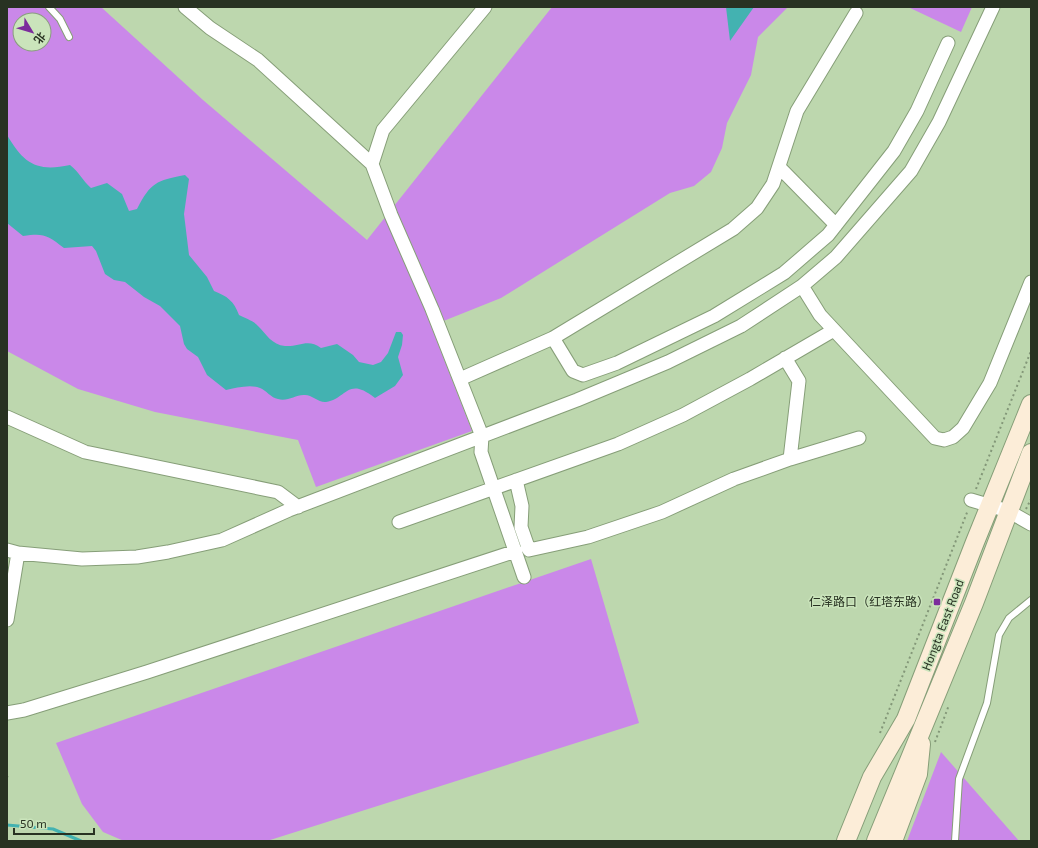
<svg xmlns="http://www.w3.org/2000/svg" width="1038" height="848" font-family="'Exo 2','Noto Sans SC',sans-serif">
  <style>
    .green { fill: #ca88e9; fill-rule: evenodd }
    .water { fill: #43b2b1 }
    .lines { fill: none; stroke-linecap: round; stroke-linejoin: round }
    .stream { stroke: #43b2b1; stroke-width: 3 }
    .lane-casing { stroke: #869e78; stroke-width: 8 }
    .street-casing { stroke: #869e78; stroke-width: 15 }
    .secondary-casing { stroke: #869e78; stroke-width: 20 }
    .path { stroke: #839778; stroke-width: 2; stroke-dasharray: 2 3; stroke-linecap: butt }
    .lane { stroke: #fff; stroke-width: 6 }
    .street { stroke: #fff; stroke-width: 13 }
    .secondary { stroke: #fcedd8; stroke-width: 18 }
    .poi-dot { fill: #7c2c9c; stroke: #cae4bb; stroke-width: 1.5 }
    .labels { text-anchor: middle; stroke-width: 3; stroke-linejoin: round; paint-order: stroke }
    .poi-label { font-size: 12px; fill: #283222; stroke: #cae4bb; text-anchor: end }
    .street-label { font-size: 12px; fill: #283222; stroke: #cae4bb }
  </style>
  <rect width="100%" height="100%" fill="#bdd7ae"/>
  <path class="green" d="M7,7H101L203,100L367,240L552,7H788L758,37L751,75L727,123L722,148L711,172L694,186L670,193L501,298L431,326L472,431L316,487L298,440L155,412L78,389L7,351ZM20,20H44V44H20Z
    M908,7H972L961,32Z
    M591,559L639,723L267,841H124L103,832L82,804L56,743Z
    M941,752L1019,841H907Z"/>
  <path class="water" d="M726,7H754L730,41Z
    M7,135C24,164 37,172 70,165C79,172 83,181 91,188L107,183L122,194L129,211L137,209C151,182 156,181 185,175L189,179L184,214L189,255L207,277L214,291C227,296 234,301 239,315C245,318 254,321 258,326C266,334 272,345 285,346C299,347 308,338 321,348L337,344L353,355L359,362L373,365L381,362L388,353L396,332H401L403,335L402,345L398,357L403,375L395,386L375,398C347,376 347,399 326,402C319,403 312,395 305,395C296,394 288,402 278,399C271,398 266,390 260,388C250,384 236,388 226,390L207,375L198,357L187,349L184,344L180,326L160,306L144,297L125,282L114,280L105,274L96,251L92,246L64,248C47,235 44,233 23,236L7,223Z"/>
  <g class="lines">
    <path class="stream" d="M7,825L53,829L81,841"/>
    <defs>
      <path id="lane" d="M49,7L60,19L69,37
        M955,841L959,779L987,703L999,635L1009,618L1031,600"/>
      <path id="street" d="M185,7L210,28L258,60L372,164L391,215L432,309L482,436L481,452L524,577
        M372,164L383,130L485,7
        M779,167L836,225
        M802,286L820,315L935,438L944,440L953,437L963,428L990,383L1031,282
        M553,338L573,371L583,375L617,363L714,316L784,273L828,235L894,151L917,111L948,43
        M785,358L799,381L790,459
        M460,379L553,338L733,229L757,208L773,184L797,111L856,13
        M7,417L85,452L278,492L298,507
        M516,480L522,506L521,527L529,550L588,537L662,512L734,479L790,459L859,438
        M971,500L1008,511L1031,524
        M399,522L618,444L683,415L750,379L834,330
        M7,550L18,553L82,559L137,557L168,552L222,540L289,510L577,400L668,362L741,326L802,286L836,257L911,171L939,122L993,7
        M7,620L18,553
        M7,713L24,710L147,672L516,551"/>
      <path id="secondary" d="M846,841L872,777L906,719L975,542L1031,404
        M876,841L974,603L1031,453
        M893,841L918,774L921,744"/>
    </defs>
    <use href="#lane" class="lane-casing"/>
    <use href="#street" class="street-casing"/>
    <use href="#secondary" class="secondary-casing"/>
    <path class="path" d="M976,489L1031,351
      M1026,509L1031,499
      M880,733L968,510
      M935,742L949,705
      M7,777L8,776"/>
    <use href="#lane" class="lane"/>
    <use href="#street" class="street"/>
    <use href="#secondary" class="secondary"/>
  </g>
  <rect class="poi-dot" x="933" y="598" width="8" height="8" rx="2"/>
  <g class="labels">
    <g class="poi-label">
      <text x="929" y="606">仁泽路口（红塔东路）</text>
    </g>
    <g class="street-label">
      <text transform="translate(943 625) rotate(-69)" y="4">Hongta East Road</text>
    </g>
  </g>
  <rect width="1038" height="848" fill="none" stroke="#283222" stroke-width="16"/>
  <g transform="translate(32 32) rotate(128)"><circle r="19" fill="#cae4bb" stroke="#899d7e"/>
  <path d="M0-3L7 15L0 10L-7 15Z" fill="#7c2c9c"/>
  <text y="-6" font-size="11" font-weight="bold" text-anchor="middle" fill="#283222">北</text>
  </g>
  <path d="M14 828v6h80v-6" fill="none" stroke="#283222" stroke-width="2"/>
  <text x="20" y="828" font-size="12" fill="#283222" stroke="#cae4bb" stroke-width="3" paint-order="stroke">50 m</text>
</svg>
